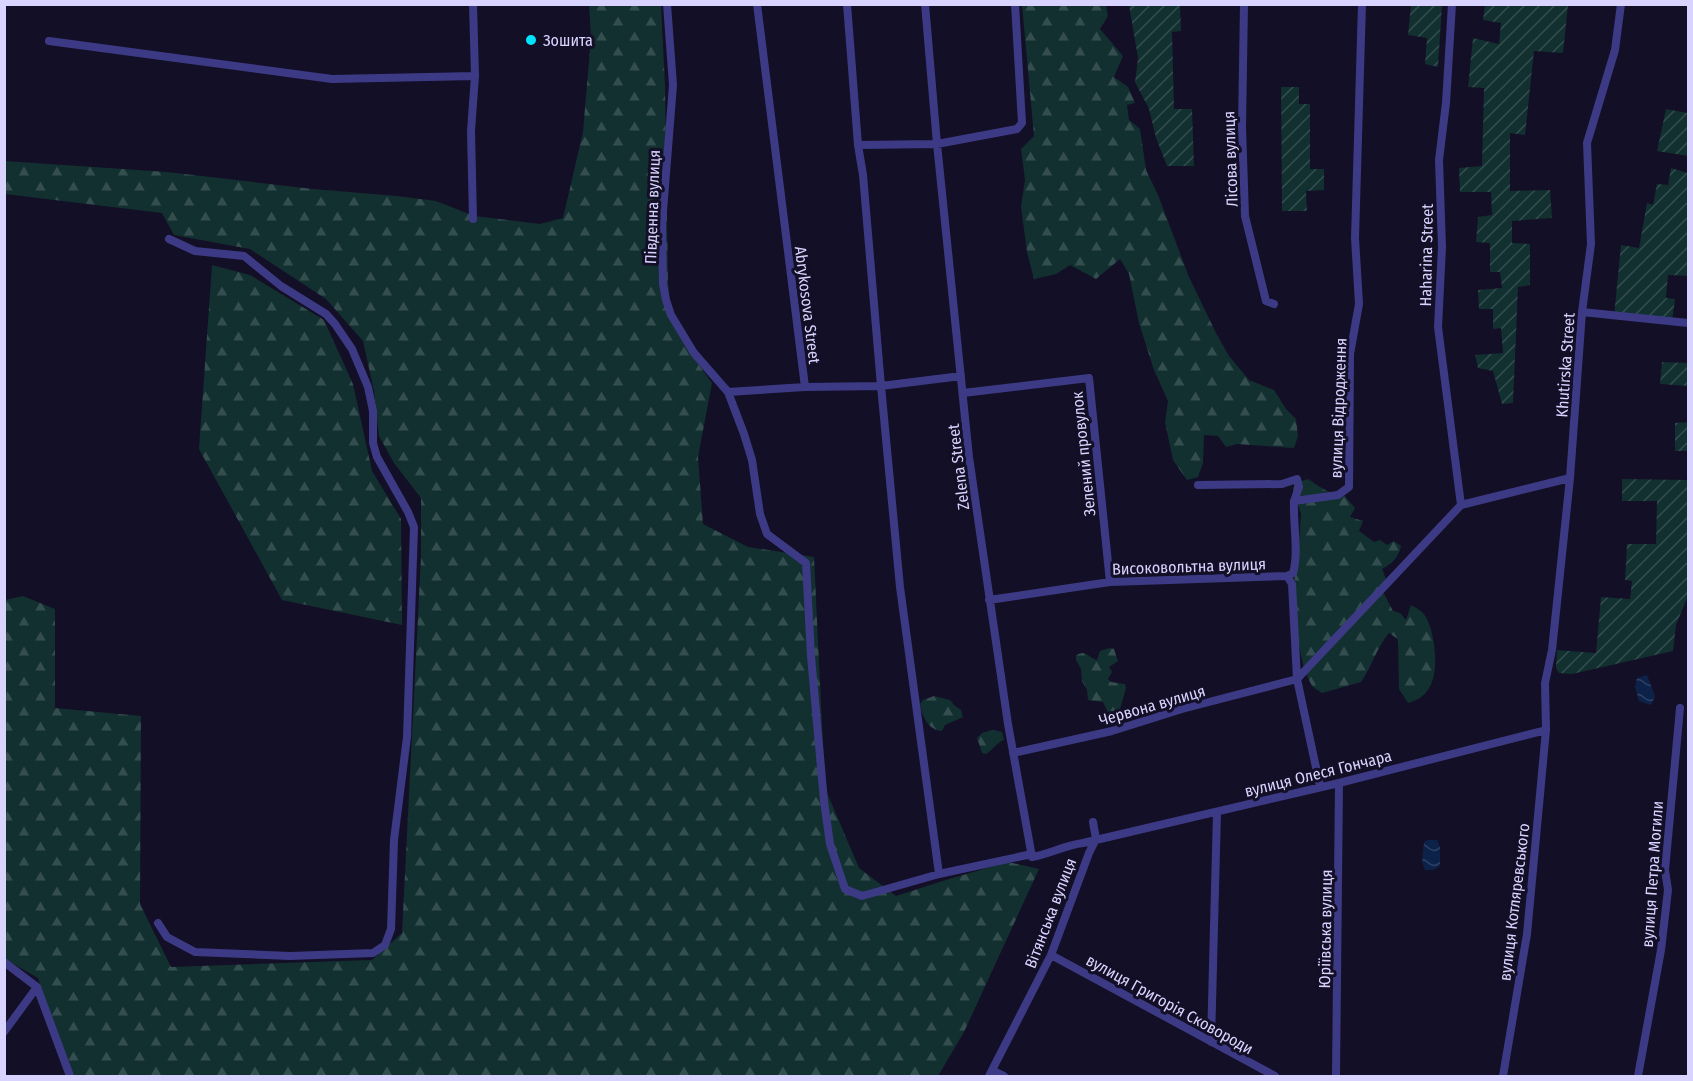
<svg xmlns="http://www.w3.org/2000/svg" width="1693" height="1081" font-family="'Fira Sans Condensed',sans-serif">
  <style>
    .forest { fill: url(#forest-firs) }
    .garden { fill: url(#garden-furrows) }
    .water { fill: url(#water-waves) }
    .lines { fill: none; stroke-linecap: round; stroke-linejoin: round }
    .minor { stroke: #3d3a85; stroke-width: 8 }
    .poi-dot { fill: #00e5ff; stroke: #130f26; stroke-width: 2 }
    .labels { text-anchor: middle; stroke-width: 6; stroke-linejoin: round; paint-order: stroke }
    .poi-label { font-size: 16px; fill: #d9d4ff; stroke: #130f26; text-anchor: start }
    .street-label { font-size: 16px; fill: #d9d4ff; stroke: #130f26 }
  </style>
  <defs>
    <pattern id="forest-firs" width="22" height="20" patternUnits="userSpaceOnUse" patternTransform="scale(1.5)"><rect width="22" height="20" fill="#12302f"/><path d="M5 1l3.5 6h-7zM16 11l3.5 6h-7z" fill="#344d4e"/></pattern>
    <pattern id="garden-furrows" width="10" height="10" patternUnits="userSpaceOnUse" patternTransform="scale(1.5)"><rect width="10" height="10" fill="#12302f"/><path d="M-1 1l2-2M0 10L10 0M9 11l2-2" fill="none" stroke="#344d4e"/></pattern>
    <pattern id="water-waves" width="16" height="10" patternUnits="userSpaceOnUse" patternTransform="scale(1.5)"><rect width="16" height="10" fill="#0c2248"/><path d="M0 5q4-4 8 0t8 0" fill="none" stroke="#2f4163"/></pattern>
  </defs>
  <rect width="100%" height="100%" fill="#130f26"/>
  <path class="forest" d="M589,5H661L665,85L668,281L671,315L684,344L712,383L698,457L703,524L748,547L814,557L825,788L859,868L896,896L949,879L1008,862L1039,869L964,1032L938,1076H68L38,978L5,959V600L23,596L55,609V708L141,716L140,904L171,967L372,960L402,933L421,557V498L394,463L379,436L374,391L363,341L326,299L250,249L174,235L162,213L5,194V161L167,172L313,189L397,196L436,201L474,216L540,224L563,218L583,132L591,37Z
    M1022,5H1106L1108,16L1100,29L1123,56L1114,77L1128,87L1135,103L1127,105L1129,120L1140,129L1146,170L1158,195L1189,277L1216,333L1229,356L1249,380L1274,390L1286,409L1296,419L1298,436L1294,448L1237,444L1226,447L1218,436L1204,435L1203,463L1198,477L1187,480L1173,460L1165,422L1168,401L1154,370L1139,323L1129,274L1120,259L1096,279L1070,265L1056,274L1034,279L1027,252L1021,207L1025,180L1021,149L1034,136Z
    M212,265L250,275L324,320L353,384L372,471L401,519L402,625L282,600L199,449Z
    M1308,479C1319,486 1331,496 1344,495L1355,508L1350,517L1363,521L1359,531L1374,542L1380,540L1387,545L1394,541L1401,546C1398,558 1393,563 1382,569L1388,584L1383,592L1393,611L1400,613L1406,620L1411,605C1415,607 1420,610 1423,613C1430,621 1432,634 1434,644C1437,669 1436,696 1408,703L1399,689L1398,639L1389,633C1376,649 1372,666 1361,682L1322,693C1318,690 1313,688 1311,684C1294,653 1297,606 1294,571L1298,564L1301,514L1293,490L1295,483Z
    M1110,648L1114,649L1118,661L1109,667L1112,672L1108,679L1111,682L1125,684L1126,688L1118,716L1112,717L1108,713L1103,702L1088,700L1087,690L1082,681L1081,669L1076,660V656C1085,648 1090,659 1097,660L1100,651Z
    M934,696L950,700L954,705L961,710L963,717L945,725L942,731C928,730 922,716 920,704L923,700Z
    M992,730L1002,732L1004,740C996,743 993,750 986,754L982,753L977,738L982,733Z"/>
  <path class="garden" d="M1129,5H1180L1181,31L1172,32L1174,109H1192L1194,166H1167L1156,138L1149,109L1135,82L1138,58Z
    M1411,5H1442L1438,67L1425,64L1427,38L1408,35Z
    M1485,5H1568L1563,53L1534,51L1525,135L1510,133V191L1550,190L1552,218L1512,221V243L1530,244V285L1518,287L1513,403L1502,404L1493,371L1478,368L1475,355L1503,353L1501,328L1493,329V309H1479L1478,290L1502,288L1500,272H1490V243L1476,242L1478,217L1492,215L1491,192H1460L1459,168L1482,166L1484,88L1468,87L1473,38L1499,44L1501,23L1483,20Z
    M1281,87H1299V104H1310V169H1324V190L1306,191L1307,211H1282Z
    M1666,109L1688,113V156L1657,151Z
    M1671,168L1688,173V276L1668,275L1666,298L1675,299L1672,321L1614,316L1621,245L1639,248L1647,203L1653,205L1657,184L1668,185Z
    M1662,362L1688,363V386L1660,384Z
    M1688,391V451H1675V423L1688,422Z
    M1622,479L1688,480V596L1676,625L1673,651L1572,674L1559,673L1556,668L1557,650L1596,653L1601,597L1630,599L1632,581L1625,580L1627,544H1656L1657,501H1622Z"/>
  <path class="water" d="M1647,675L1655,696L1651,705L1639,701L1635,687L1637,678Z
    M1428,840H1437L1440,847V866L1433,870H1425L1422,862L1424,842Z"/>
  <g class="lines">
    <path class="minor" d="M473,4L475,76L471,131L473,219
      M667,4L673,85L662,224L663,284L666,300L671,315L694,353L728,392L744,434L752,460L760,514L767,534L806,563L811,656L824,801L830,844L845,889L862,896L939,874L1032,854
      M757,4L805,387L881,386L900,587L939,874
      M847,4L858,145L863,175L881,386L961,376
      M925,4L937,144L969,457L1008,724L1032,857C1050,854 1065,845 1083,843L1339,783L1546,730
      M1244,4L1242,127L1245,216L1266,301L1274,304
      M1452,4L1446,103L1439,160L1442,247L1438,327L1461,505
      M49,41L332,79L475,76
      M858,145L937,144L1017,129L1022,123L1015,4
      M1582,312L1688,323
      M728,392L805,387
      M963,393L1089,378L1110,582
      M1198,485L1282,484L1297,479L1299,487L1294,501L1338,495L1349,487L1350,354L1359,304L1355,238L1362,4
      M1287,576L1293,573C1299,553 1293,524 1294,501
      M989,600L1110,582L1287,576L1292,584L1297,679L1320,786
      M1297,679L1461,505L1570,478
      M1013,753L1112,731L1182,709L1297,679
      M158,923L167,937L195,952L290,956L373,953L385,945L391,929L394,840L407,737L414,527L408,512L377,457L373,443V411L368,387L352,349L335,324L326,314L281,286L244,256L195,251L169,239
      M1051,955L1275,1076
      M4,962L37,987L70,1076
      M4,1032L37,987
      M1211,1042L1217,812
      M992,1070L1004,1076
      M989,1076L1051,955L1089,853L1096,839L1093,822
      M1336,1076L1339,783
      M1503,1076L1527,934L1546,730L1545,683L1552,650L1570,478L1582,312L1591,244L1587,143L1615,50L1621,4
      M1638,1076L1661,950L1668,890L1665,870L1680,708"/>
  </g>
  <circle class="poi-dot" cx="531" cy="40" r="6"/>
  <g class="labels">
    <g class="poi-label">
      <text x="543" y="46">Зошита</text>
    </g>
    <g class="street-label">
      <text transform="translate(1230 159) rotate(-92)" y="6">Лісова вулиця</text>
      <text transform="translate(652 207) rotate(-88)" y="6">Південна вулиця</text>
      <text transform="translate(1426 255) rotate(-89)" y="6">Haharina Street</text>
      <text transform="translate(808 305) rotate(83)" y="6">Abrykosova Street</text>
      <text transform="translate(1565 365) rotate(-86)" y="6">Khutirska Street</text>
      <text transform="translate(1338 408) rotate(-88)" y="6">вулиця Відродження</text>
      <text transform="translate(1083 454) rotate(-96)" y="6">Зелений провулок</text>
      <text transform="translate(958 467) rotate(-97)" y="6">Zelena Street</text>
      <text transform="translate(1189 566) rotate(-2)" y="6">Високовольтна вулиця</text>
      <text transform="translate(1152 705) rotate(-16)" y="6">Червона вулиця</text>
      <text transform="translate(1318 773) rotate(-14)" y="6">вулиця Олеся Гончара</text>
      <text transform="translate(1652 874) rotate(-86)" y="6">вулиця Петра Могили</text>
      <text transform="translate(1514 902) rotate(-83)" y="6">вулиця Котляревського</text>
      <text transform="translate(1050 913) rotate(-69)" y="6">Вітянська вулиця</text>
      <text transform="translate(1325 929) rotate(-89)" y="6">Юріївська вулиця</text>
      <text transform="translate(1170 1004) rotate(29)" y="6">вулиця Григорія Сковороди</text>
    </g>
  </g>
  <rect width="1693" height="1081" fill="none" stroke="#d9d4ff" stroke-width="12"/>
</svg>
